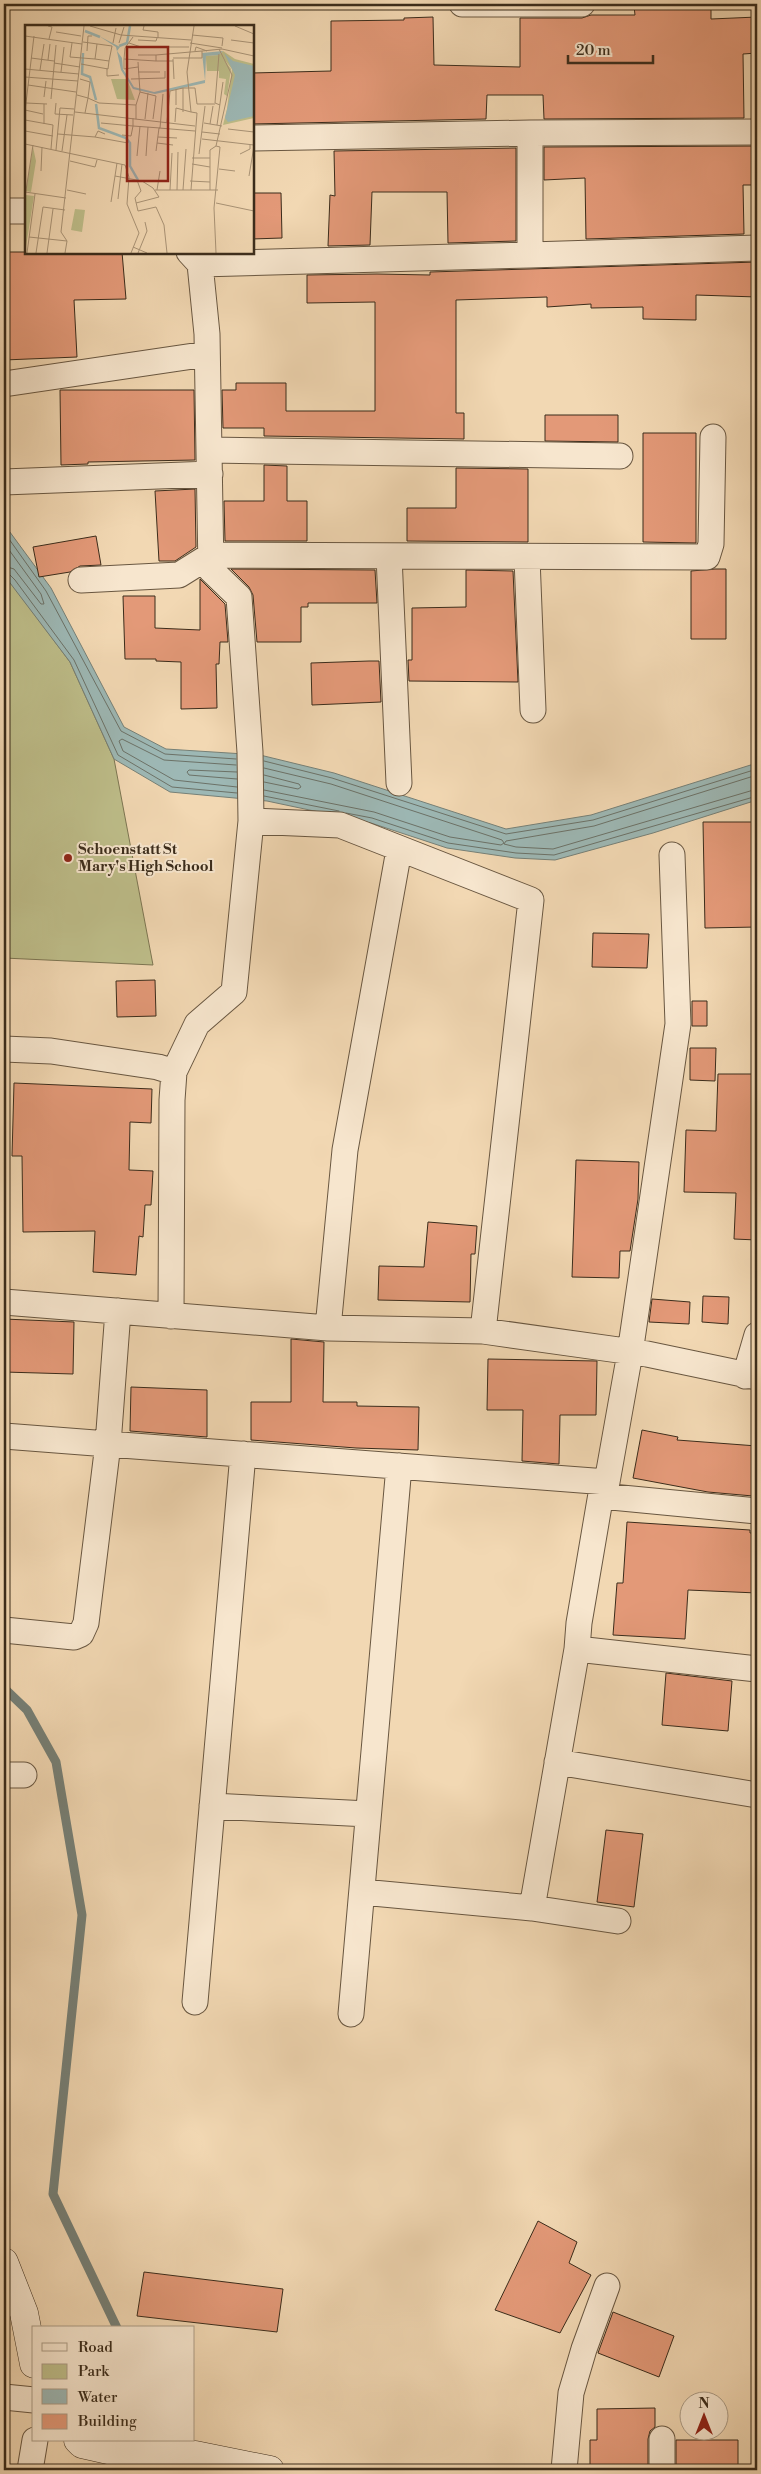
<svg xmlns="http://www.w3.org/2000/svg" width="761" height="2474" font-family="'Libre Bodoni',serif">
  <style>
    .green { fill: #bebe8a; stroke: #7c7552 }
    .water { fill: #9db8b5; stroke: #768077 }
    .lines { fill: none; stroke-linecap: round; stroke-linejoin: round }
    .shore { stroke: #6c7268; stroke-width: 1 }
    .stream { stroke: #768077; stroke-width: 9 }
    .building { fill: #e39978; stroke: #3b2c1b }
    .street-casing { stroke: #695741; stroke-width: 27 }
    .secondary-casing { stroke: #3b2c1b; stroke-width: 29 }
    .street { stroke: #f7e6ce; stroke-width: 25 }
    .secondary { stroke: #f7e6ce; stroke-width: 28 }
    .poi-dot { fill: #8f2418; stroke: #f7e6ce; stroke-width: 2 }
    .labels { text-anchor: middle; stroke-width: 4; stroke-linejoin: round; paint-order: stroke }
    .poi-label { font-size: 15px; font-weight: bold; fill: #3b2c1b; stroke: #f7e6ce; text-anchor: start }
    .inset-river { fill: none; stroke: #9db8b5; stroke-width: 2.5 }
    .inset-road { fill: none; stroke: #a99376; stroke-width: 1 }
    .view { fill: #8f2418; fill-opacity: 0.15; stroke: #8f2418; stroke-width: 2.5 }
    .inset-edge { fill: none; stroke: #3b2c1b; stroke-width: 2.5 }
  </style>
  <rect width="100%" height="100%" fill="#f2d8b3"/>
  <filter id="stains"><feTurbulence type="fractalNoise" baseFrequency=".004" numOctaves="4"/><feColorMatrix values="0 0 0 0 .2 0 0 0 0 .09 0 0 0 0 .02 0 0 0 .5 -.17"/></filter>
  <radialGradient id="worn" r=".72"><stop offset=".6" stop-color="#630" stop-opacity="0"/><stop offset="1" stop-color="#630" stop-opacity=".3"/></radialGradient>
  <path class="green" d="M4,583H11L70,662L114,759L153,965L4,958Z"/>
  <path class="water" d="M4,524L51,588L124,727L166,749L260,755L334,773L506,829L591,815L757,763V800L653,833L555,860L515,858L447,848L371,823L267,801L170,792L114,759L70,662L4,575Z"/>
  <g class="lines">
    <path class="shore" d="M4,532L46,591L121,731L165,754L236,759
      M4,543L41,594L44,604H41L14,569L4,566
      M4,572L8,573L15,580L74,660L118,755L172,787L237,793
      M264,761L332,778L506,834L593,820L757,769
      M236,765L164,760L122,739L119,741L123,751L174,780L237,787
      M264,768L331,784L502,840L504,843L501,845L450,837L374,812L264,790
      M237,772L189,770L187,772L189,775L237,779
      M264,775L299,784L301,787L298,789L264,782
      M757,775L594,826L506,841L504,844L516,847L553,849L757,789
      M264,796L339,811
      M346,813L372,818L448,843L516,853L554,855L757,796"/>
    <path class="stream" d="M4,1688L27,1710L56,1762L82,1915L53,2194L117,2328"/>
  </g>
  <path class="building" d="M711,5V19L757,17V53L743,54L744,118L544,119L543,95H487L486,119L252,124V73L331,71V21L404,20V18L433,17L434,65L520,67V18H582L591,15H635L634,6Z
    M757,146V185H743L744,234L586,239L585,178L544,180V147Z
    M516,148V241L448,243L447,192H372L370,245L328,246L330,195L335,196L334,151Z
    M252,193H281L282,238L252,239Z
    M4,252H122L126,299L74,300L77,357L4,360Z
    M757,262V297L696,295V320L643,319V307L591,308V304L547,307V297L456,300V413H464V439L264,436V428H223L222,390H236V383H286V411H375V302L307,303V275L377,274L430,275V272Z
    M60,390H194L195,460L88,462V464L61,465Z
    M545,415H618V442L545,441Z
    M643,433H696V543L643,542Z
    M264,465L287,466V501H307V541H225L224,501H264Z
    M456,468L528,469V542L407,541V508H456Z
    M195,489L196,547L175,561H159L155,491Z
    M96,536L101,565L80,566L70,572L39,577L33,547Z
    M231,569L375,570L377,603H308V607H301V642H257L253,595L249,587Z
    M715,569H726V639H691V571Z
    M466,570L513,571L518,682L409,681L408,660H412V608L466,607Z
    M200,579L225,604L228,642H220L219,664H216L217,708L181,709V662L156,661V659H125L123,596H155V628L200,630Z
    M369,661H379L381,702L312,705L311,663Z
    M703,822H755L757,927L705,928Z
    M593,933L649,934L647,968L592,967Z
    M155,980L156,1016L117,1017L116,981Z
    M692,1001H707V1026H692Z
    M690,1048H716L715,1081L690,1080Z
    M718,1074H757V1240L734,1239L736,1193L684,1192L686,1130L716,1131Z
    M14,1083L152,1089L151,1123L130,1122L129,1170L153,1171L151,1205H145L143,1237L139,1236L136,1275L93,1272L95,1231L23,1232L22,1156H12Z
    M576,1160L639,1162L638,1199L630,1251H620L619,1278L572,1277Z
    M428,1222L477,1226L475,1254H471L470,1302L378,1300L379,1266L424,1267Z
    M703,1296L729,1297L728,1324L702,1322Z
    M652,1299L690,1302L689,1324L649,1322Z
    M4,1319L74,1322L73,1374L4,1372Z
    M291,1339L324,1342L323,1402H357V1406L419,1407L418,1450L356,1448L251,1440V1402H291Z
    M488,1359L597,1361L596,1415H560L559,1464L522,1461L523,1410H487Z
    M131,1387L207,1390V1437L130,1431Z
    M642,1430L678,1437L677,1440L757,1446L753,1496L708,1492L633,1478Z
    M627,1522L750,1530V1533H757V1593L688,1590L685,1639L613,1635L617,1583H623Z
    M666,1673L732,1681L728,1731L662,1725Z
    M606,1830L643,1834L634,1907L597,1902Z
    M538,2221L577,2242L569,2263L591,2275L560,2333L495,2310Z
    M144,2272L283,2289L277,2332L137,2316Z
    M613,2312L674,2336L659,2377L598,2353Z
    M655,2408V2427L650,2431L648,2439V2470H590V2440H597V2409Z
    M676,2440H738V2470H676Z"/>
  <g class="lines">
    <defs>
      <path id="street" d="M462,4H582
        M252,138L530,133
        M4,211H26
        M189,252L200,264L530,255V133L757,132
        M530,255L757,248
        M4,384L207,354
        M210,450L620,456
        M4,482L210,474
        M389,556L399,783
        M527,558L533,710
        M81,580L179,575L211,555L707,557L711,544L713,437
        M251,821L340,825L531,900L483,1331
        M4,1049L51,1051L158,1067L174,1072L172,1100L171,1316
        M174,1072L197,1024L234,992L251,821L250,752L239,597L211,570L207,334L200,264
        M4,1302L328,1328L483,1331L647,1354L757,1377
        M118,1311L108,1444L607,1482L630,1353L678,1024L672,855
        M328,1328L345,1150L399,850
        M745,1376L757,1335
        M4,1436L108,1444L86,1623L81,1634L74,1637L4,1630
        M601,1496L757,1511
        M577,1649L757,1669
        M557,1762L757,1795
        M4,1775H24
        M212,1806L368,1814
        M362,1892L532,1908L618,1921
        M532,1908L577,1649L579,1623L603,1482
        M195,2002L243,1454
        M351,2014L399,1466
        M4,2397L34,2400
        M30,2470L35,2440
        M564,2470L571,2393L584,2349L607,2286
        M662,2470V2439"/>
      <path id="secondary" d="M4,2262L24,2313L34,2364
        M78,2440L82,2444L122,2453L195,2455L270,2470"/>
    </defs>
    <use href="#street" class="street-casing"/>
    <use href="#secondary" class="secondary-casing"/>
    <use href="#street" class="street"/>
    <use href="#secondary" class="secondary"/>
  </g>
  <circle class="poi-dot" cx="68" cy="858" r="5"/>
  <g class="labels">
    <g class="poi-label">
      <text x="78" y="854">Schoenstatt St<tspan x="78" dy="17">Mary's High School</tspan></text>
    </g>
  </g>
  <g transform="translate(25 25)">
    <rect width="229" height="229" fill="#f2d8b3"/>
    <path d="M198,26L210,34L229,39V93L198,100L202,84L207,44L197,32L206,44L202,71L199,69L201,54L194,53V46H182L181,34V31L194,30ZM86,54H102L110,75L92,74ZM8,122L11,136L6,167L1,166ZM1,170L9,171L0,228V179ZM50,184L60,185L57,207L46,205Z" fill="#bebe8a"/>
    <path d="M74,11L95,22L92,26L97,33L98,44L109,62L129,67L180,55L177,28L198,26L194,30L181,31L180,58L130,69L108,64L96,45L91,22ZM199,28L208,36L229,41V91L203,97L200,93L210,50Z" fill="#9db8b5"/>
    <path class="inset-river" d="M60,6L75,12M94,21L102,18L105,1M58,28L57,49L65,52L71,75M71,79L74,103L101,113L105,118V141L113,155"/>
    <path class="inset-road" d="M23,1L27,2L24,14M65,1L96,10L166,15M119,1L118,5L133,7V13M210,1L229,9M31,7L56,11M167,10L198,13L197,21M0,11L57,19M108,12L100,23L99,34L131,36V30L177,26M113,15L131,16L132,13M206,15L229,18M58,17L87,21L84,36L70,34L72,19M47,18L45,32L70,34M88,18L91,3M94,18L99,2M104,18L116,22H164M165,18L197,23M62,26L63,11H67M170,26L171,22L182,26M194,29L190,78L195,80M113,30H131M6,33L29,36M148,33H177V26L197,24L229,31M99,34V44L113,42M148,34L149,54M23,35L25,19M131,36H148M29,38L55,42M56,39L83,44L84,36M82,43V51L94,50M0,44L54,49M15,45L19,19M36,47L39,22M113,47H135M0,52L53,56M106,54L140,53V46M3,60L51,67M158,63H170L172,79H190M151,64V80M115,67L131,71L128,94M52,70L63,73L65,57L55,54M19,72L21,56M63,73L74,78L111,80V94M26,74L31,20M1,78L22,79M31,78L30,89L48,90M111,80L115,67L113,37M0,85L18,89M0,86L9,11M50,87L170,101M60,88L63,73M108,93V101L135,103L138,69M120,94L123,68M0,95L28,100L26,124M142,97L145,66L158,63V87M150,97L151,83L166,87M76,98L108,101L106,111L97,110M179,98L197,101M19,99V79M185,99L188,81M192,100L198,57M134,103L170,106M203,104L229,107M0,106L28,111M177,107L195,109M33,109L70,112L73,106L80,109M70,112L103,118M133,112L152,113M177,114L229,120M132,118L148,120M0,119L100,140L104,152L102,179L114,208L106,228M31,125L35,83L49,84M37,126L42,90M131,126L134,103M174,129L180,81M215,129L225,124V119M112,131L115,101M121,131L123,102M167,133H185M45,136L70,142L72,135M167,139L185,142M194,144L210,146M16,146L17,122M90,151L117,156L128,163L134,172L111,178M224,151L229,121M112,155L116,166L110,173L113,186L131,182L139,200L142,228M165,156L185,157M42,165L61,169M130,165H193M132,165L135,146M145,165L147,128M152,165L153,127M158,165L161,124M166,165L172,88L166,87L162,47L169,1M185,165V125L191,121M0,167L41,173M0,172L8,120M93,174L97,139M86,177L92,138M191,178L229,186M4,212L42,216M108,222L122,228M2,228L10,169M11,228L18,182L40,185M22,228L28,184M40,228L42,216L36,207L59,1M113,228L122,206L120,197M191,228L189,183L195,122L191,121L207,50L194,24"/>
    <path class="view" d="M102,22H143V156H102Z"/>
    <rect width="229" height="229" class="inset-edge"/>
  </g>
  <rect width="761" height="2474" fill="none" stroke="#f2d8b3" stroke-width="20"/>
  <rect x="5" y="5" width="751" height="2464" fill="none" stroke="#3b2c1b" stroke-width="2.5"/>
  <rect x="10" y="10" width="741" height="2454" fill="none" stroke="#3b2c1b"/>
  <rect x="32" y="2326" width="162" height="115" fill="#f7e6ce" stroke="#ac9c86"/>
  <rect x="42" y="2343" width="25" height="8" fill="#f7e6ce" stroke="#ac9c86"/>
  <text x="78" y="2352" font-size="15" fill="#3b2c1b">Road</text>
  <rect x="42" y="2364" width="25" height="15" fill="#bebe8a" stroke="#ac9c86"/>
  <text x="78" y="2376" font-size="15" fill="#3b2c1b">Park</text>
  <rect x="42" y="2389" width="25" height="15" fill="#9db8b5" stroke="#ac9c86"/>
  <text x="78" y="2402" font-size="15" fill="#3b2c1b">Water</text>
  <rect x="42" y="2414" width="25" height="15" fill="#e39978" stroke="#ac9c86"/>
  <text x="78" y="2426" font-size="15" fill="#3b2c1b">Building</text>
  <g transform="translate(704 2416)"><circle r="24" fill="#f7e6ce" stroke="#ac9c86"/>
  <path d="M0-4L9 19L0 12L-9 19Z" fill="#8f2418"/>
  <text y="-8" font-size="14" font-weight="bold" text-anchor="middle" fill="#3b2c1b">N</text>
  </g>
  <path d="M568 55v8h85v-8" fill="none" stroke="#3b2c1b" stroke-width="2.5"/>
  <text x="576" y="55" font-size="15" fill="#3b2c1b" stroke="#f7e6ce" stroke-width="4" paint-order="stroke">20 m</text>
  <rect width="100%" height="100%" filter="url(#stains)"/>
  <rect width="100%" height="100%" fill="url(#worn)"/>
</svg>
